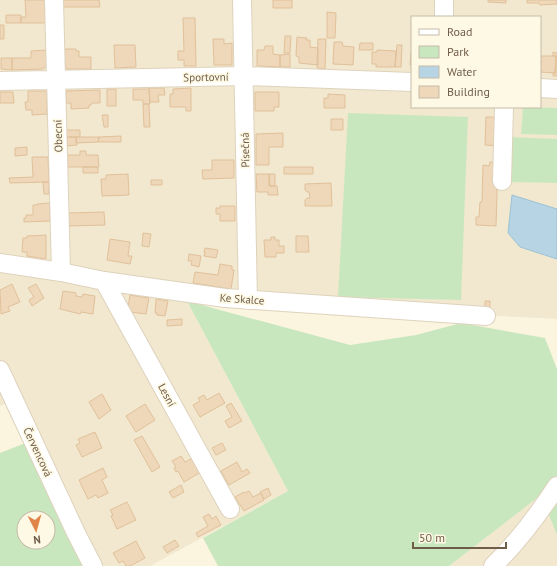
<svg xmlns="http://www.w3.org/2000/svg" width="557" height="566" font-family="'PT Sans',sans-serif">
  <style>
    .residential { fill: #f2e8cf; fill-rule: evenodd }
    .green { fill: #c9e7bf; fill-rule: evenodd }
    .water { fill: #b6d4e3; stroke: #9cc2d4 }
    .building { fill: #efd7b9; stroke: #e0c19a }
    .lines { fill: none; stroke-linecap: round; stroke-linejoin: round }
    .minor-casing { stroke: #ded2bc; stroke-width: 20 }
    .minor { stroke: #fff; stroke-width: 18 }
    .labels { text-anchor: middle; stroke-width: 3.5; stroke-linejoin: round; paint-order: stroke }
    .street-label { font-size: 11px; fill: #705d49; stroke: #fef9e5 }
  </style>
  <rect width="100%" height="100%" fill="#fbf5e0"/>
  <path class="residential" d="M0,0H557V319L192,300L187,301L288,491L150,566H100L21,398L0,406ZM412,17H540V107H412Z
    M541,495L557,535V566H449Z"/>
  <path class="green" d="M523,107L557,108V135L521,134Z
    M348,113L468,117L461,300L338,297Z
    M510,137L557,139V183L509,182Z
    M187,301L350,345L416,335L461,323L545,338L557,369V535L541,495L449,566H218L203,538L288,491Z
    M38,438L100,566H0V453ZM24,518H48V542H24Z"/>
  <path class="water" d="M512,195L557,209V259L520,247L508,233Z"/>
  <path class="building" d="M25,0H45L46,23H21V17H26Z
    M63,0H99L100,7H63Z
    M273,0H292V8H273Z
    M488,0H506V3L488,2Z
    M527,0H557V4L540,5L539,3H527Z
    M327,12L336,13L335,38H327Z
    M6,15H21V23H6Z
    M183,18H195L196,66H184V60H178V51H184Z
    M0,25H4V39H0Z
    M285,36H291L290,53H284Z
    M297,37L307,38L306,40H310V47L318,48V65L299,63V57L296,56Z
    M213,39H224V44L232,43V65H214Z
    M318,39H326L325,69L317,68Z
    M334,42H342L343,46L354,47L353,65L333,64Z
    M360,43H373V50H359Z
    M114,45H135L136,67L115,68Z
    M397,45H402L401,67H395Z
    M265,46H273V54L280,55V67L257,66V50H264Z
    M64,49H76V51H79V57H91V69H67L65,67Z
    M47,50V66L43,69L12,70V58H31V51Z
    M377,50L396,51L395,67H376V64H372V52H377Z
    M411,52H412V65H410Z
    M553,52L557,53V76H553V73H555L556,56H553Z
    M290,54V67H280V55Z
    M540,56H556L555,73L540,72Z
    M1,58H12V70L1,69Z
    M149,88H164L165,95H158L159,102H150Z
    M191,88V111H186V107H170V94H173V89Z
    M107,89H116V106H107Z
    M133,89H149L150,104H143V100H133Z
    M100,90V103H92L91,105H89V108L71,109V103H66V91Z
    M28,91H47V114L32,115V110H26L25,102H28Z
    M0,92H13L14,103H0Z
    M255,92H279V107H274V111H255Z
    M328,94L345,95V108H324V98H328Z
    M143,104H149L150,127H144Z
    M102,115H108V127H104Z
    M486,117H500L499,146L485,145Z
    M331,119H343V130H331Z
    M66,130H80V137H66Z
    M283,133V147H269V165H256V134Z
    M121,136V142H98L99,137Z
    M67,137H76L77,145L67,146Z
    M76,137H99L98,142L76,143Z
    M27,147V155L15,156V148Z
    M80,151H86V155H98L99,167H67V155H80Z
    M32,157H48L49,182L10,183L9,178L33,177Z
    M212,160H234V178L203,179L202,170H212Z
    M490,162H498L496,226L476,225V217H479L480,202H482L483,165L489,166Z
    M83,167H98V173H83Z
    M284,167H313V174H284Z
    M128,174L129,195L102,196L101,179H106V175Z
    M256,174H269L270,186H277L278,195H268V192H257Z
    M269,174H275V186H269Z
    M151,180H162V185H151Z
    M43,182H49V194H44Z
    M331,183L332,206H305V200L307,198H310L309,192H307L305,190V184Z
    M50,203V221L24,222V218H26V215H33V205H37V204Z
    M220,206H235V221H220V214H216V208H220Z
    M104,212L105,225L69,226L68,213Z
    M143,233L151,234L149,247L142,246Z
    M46,235V259L27,256V252H22L23,238H27V236Z
    M296,236H308L309,252H296Z
    M271,237H275V240H279V246H284V253H276V257H265L264,240H271Z
    M110,239L130,242L128,256H132L130,264L107,260Z
    M205,248L218,250L216,258L204,256L205,252H204Z
    M189,254L201,256L199,267L191,265L192,261H188Z
    M220,264L232,266V270H234L231,289L193,283L195,272L218,275Z
    M12,284L20,302L8,307L10,311L1,314L0,290Z
    M36,284L44,298L32,306L29,300L34,297L28,288Z
    M63,291L76,293V296L82,297L83,294L95,296L93,314L81,312L80,314L60,309Z
    M130,295L149,298L146,314L130,312L128,308Z
    M156,299L168,301L165,316L157,315V313H155Z
    M485,301H490V308H485Z
    M182,319V325L167,326V320Z
    M219,393L225,403L200,417L193,405L200,401L198,398L204,395L207,400Z
    M102,394L111,410L99,419L89,402Z
    M231,403L242,421L229,428L225,421L232,417L226,406Z
    M145,404L155,420L136,432L126,416Z
    M95,432L102,448L82,457L76,445L80,443L78,439Z
    M142,436L160,467L152,472L134,440Z
    M222,443L226,450L216,455L212,448Z
    M181,456L185,462L193,458L201,472L184,482L178,471L176,472L174,468L176,467L172,461Z
    M237,462L242,472L247,469L250,473L229,485L221,471Z
    M103,468L107,477L102,480L108,493L98,498L96,495L88,499L79,480Z
    M181,485L184,492L173,498L169,492Z
    M268,488L271,495L264,499L260,492Z
    M249,491L253,497L261,493L264,500L244,511L235,497L244,492L245,493Z
    M127,502L136,520L117,529L111,516L113,515L110,510Z
    M209,514L212,519L216,516L221,525L198,537L196,533L208,526L203,517Z
    M175,540L179,546L167,553L163,547Z
    M136,541L145,558L130,566H126L123,561L119,563L113,553Z"/>
  <g class="lines">
    <defs>
      <path id="minor" d="M54,0L61,272
        M242,0L248,300
        M444,17V0
        M0,81L244,76L412,82
        M540,88L557,89
        M502,181L504,107
        M0,263L61,272L104,281L225,298L486,316
        M104,281L230,509
        M0,370L76,533L93,566
        M493,566C518,542 538,515 557,486"/>
    </defs>
    <use href="#minor" class="minor-casing"/>
    <use href="#minor" class="minor"/>
  </g>
  <g class="labels">
    <g class="street-label">
      <text transform="translate(206 77) rotate(-1)" y="4">Sportovní</text>
      <text transform="translate(58 136) rotate(-92)" y="4">Obecní</text>
      <text transform="translate(245 150) rotate(-91)" y="4">Písečná</text>
      <text transform="translate(242 299) rotate(4)" y="4">Ke Skalce</text>
      <text transform="translate(167 395) rotate(61)" y="4">Lesní</text>
      <text transform="translate(38 452) rotate(65)" y="4">Červencová</text>
    </g>
  </g>
  <rect x="411" y="16" width="130" height="92" fill="#fef9e5" stroke="#c5bba7"/>
  <rect x="419" y="29" width="20" height="6" fill="#ffffff" stroke="#c5bba7"/>
  <text x="447" y="36" font-size="12" fill="#705d49">Road</text>
  <rect x="419" y="46" width="20" height="12" fill="#c9e7bf" stroke="#c5bba7"/>
  <text x="447" y="56" font-size="12" fill="#705d49">Park</text>
  <rect x="419" y="66" width="20" height="12" fill="#b6d4e3" stroke="#c5bba7"/>
  <text x="447" y="76" font-size="12" fill="#705d49">Water</text>
  <rect x="419" y="86" width="20" height="12" fill="#efd7b9" stroke="#c5bba7"/>
  <text x="447" y="96" font-size="12" fill="#705d49">Building</text>
  <g transform="translate(36 530) rotate(174)"><circle r="19" fill="#fef9e5" stroke="#c5bba7"/>
  <path d="M0-3L7 15L0 10L-7 15Z" fill="#e08549"/>
  <text y="-6" font-size="11" font-weight="bold" text-anchor="middle" fill="#705d49">N</text>
  </g>
  <path d="M413 542v6h93v-6" fill="none" stroke="#705d49" stroke-width="2"/>
  <text x="419" y="542" font-size="12" fill="#705d49" stroke="#fef9e5" stroke-width="3" paint-order="stroke">50 m</text>
</svg>
